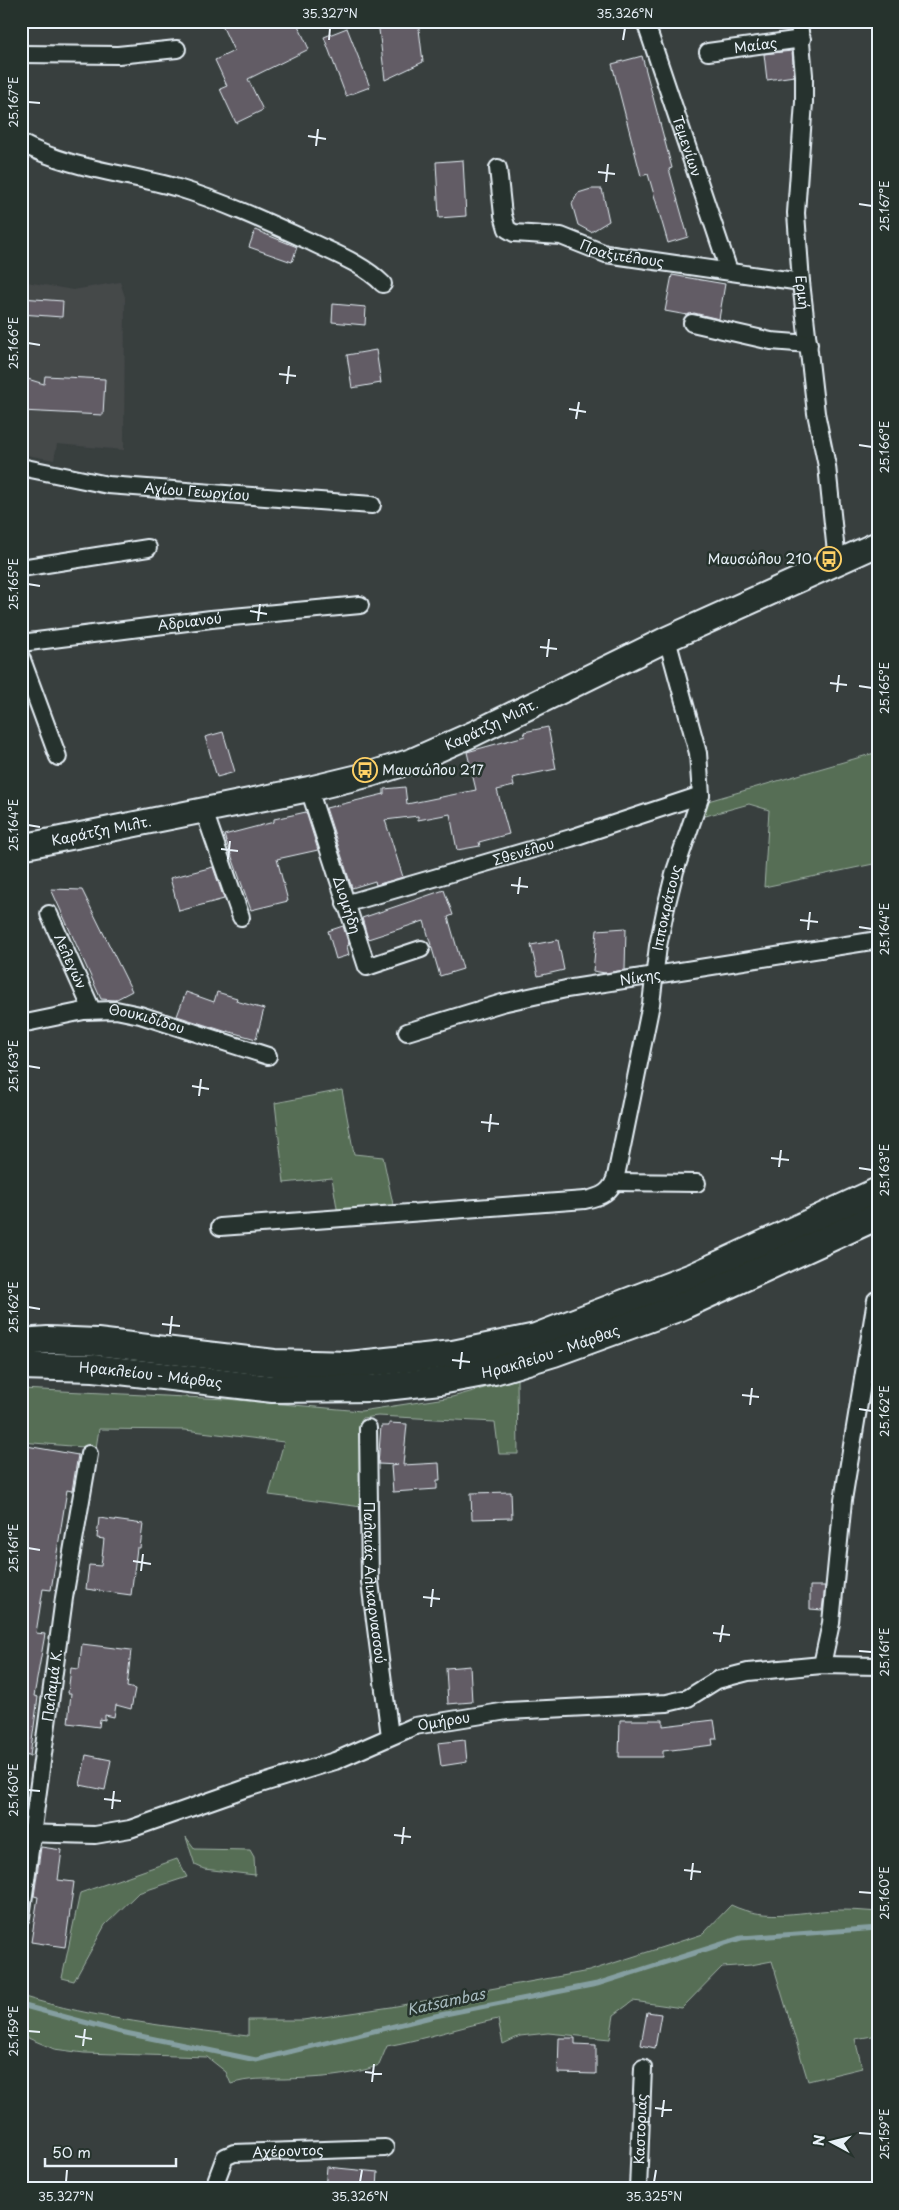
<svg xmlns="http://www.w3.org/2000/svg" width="899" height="2210" font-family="'Playpen Sans',sans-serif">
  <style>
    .built { fill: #45484a }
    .green { fill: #566e54; stroke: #9fb0a6 }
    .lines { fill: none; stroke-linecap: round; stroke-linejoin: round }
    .stream { stroke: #859fa1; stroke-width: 5 }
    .building { fill: #625c65; stroke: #e8f1f8 }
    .street-casing { stroke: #e8f1f8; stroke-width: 20 }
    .secondary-casing { stroke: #e8f1f8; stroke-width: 28 }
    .primary-casing { stroke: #e8f1f8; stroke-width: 30 }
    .street { stroke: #26332d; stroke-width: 16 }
    .secondary { stroke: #26332d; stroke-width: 24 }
    .primary { stroke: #26332d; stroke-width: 26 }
    .ticks { fill: none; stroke: #e8f1f8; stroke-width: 2 }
    .labels { text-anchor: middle; stroke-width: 5; stroke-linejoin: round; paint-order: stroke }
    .street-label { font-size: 14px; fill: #e8f1f8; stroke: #26332d }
    .poi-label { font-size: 14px; fill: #e8f1f8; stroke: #26332d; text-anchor: end }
    .water-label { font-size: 15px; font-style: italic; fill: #a6babe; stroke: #26332d }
    .neatline { fill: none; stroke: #e8f1f8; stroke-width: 2 }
    .ticks-label { font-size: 12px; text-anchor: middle; fill: #e8f1f8 }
  </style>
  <rect width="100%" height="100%" fill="#383f3e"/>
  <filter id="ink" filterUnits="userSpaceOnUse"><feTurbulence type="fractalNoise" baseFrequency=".02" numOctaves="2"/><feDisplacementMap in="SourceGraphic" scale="10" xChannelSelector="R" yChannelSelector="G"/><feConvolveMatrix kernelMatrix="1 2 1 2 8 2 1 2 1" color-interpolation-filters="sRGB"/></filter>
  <g filter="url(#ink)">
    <path class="built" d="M21,281L73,290L120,282L125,297L124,450L57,444L54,460L21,454Z"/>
    <path class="green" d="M878,752V863L764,887L769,810L749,804L702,817L708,801Z
      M342,1090L354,1154L383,1157L394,1209L338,1214L332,1178L284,1183L275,1103Z
      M517,1379L518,1454H499L495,1422L378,1416L362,1418V1507L269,1495L284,1442L185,1430L99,1429L96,1448L21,1442V1389L226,1399L361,1411L452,1397Z
      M186,1837L195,1849L250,1850L254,1857L255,1875L204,1869L195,1865Z
      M177,1859L187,1877L138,1893L105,1925L74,1981L62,1978L80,1893Z
      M731,1905C768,1923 803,1910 842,1910C854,1910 866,1911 878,1912V2035L855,2039L862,2068L808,2081L772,1961L751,1965L722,1967L682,2008L633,2001L614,2015L610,2039L548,2033L520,2036L503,2044L498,2019C460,2027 425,2039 387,2046L379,2065C350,2077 315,2078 284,2079C266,2079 248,2078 231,2084L226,2072L207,2057L84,2053L54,2049L21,2035V1996C97,2019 170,2027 248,2036V2020H303L391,2007L589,1971L703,1934Z"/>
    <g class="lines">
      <path class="stream" d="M21,2005L121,2032L256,2060L435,2016L597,1984L741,1938L878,1928"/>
    </g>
    <path class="building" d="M220,21H296L309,49L248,79L263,110L236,123L220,89L227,86L215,60L234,51Z
      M378,21H418L423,62L385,80Z
      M347,28L370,87L346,96L324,37Z
      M792,51L794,76L767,80L764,54Z
      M642,56L672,168L669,169L688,237L668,243L648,174L641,176L612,64Z
      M463,160L466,216L439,218L436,162Z
      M591,189H602L609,221L591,232L578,225L572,204L578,193Z
      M255,230L297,247L292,262L249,247Z
      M672,275L725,284L719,319L694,313L687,315L665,311Z
      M21,298L63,301L62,317L21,314Z
      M333,304L366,307L365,325L332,322Z
      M376,350L381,383L352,388L347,355Z
      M45,376L105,379L103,415L21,411V377L44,384Z
      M548,727L556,769L512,778L514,786L497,790L509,834L479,842L480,846L457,850L450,814L418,820V816L385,820L403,877L376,885L375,881L352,888L326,808L384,794V789L405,787L407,804L476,790L467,752L525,736L524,732Z
      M223,732L235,772L217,777L205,737Z
      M306,812L318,850L277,859L288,901L251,910L224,835L274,822V819Z
      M213,867L224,899L179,911L170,878Z
      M51,889L82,890L132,991L115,1000L101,999Z
      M444,890L453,915L448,917L463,969L440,976L424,921L368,939L362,918Z
      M343,926L349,945L347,946L349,955L336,959L328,931Z
      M626,928L625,970L605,973L593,971L597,930Z
      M558,940L564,970L538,976L531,945Z
      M186,992L214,1002L217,992L237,998L236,1001L264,1009L256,1039L227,1031V1032L177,1016Z
      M389,1423L407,1424L403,1465L439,1463L440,1480H437V1489L393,1492L391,1466L398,1465L378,1464L381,1426H389Z
      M21,1445L78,1455L72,1491L67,1490L51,1590L43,1589L36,1633L45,1634L34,1696L38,1697L30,1756L21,1755Z
      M511,1492L512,1518L472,1519L471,1493Z
      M99,1518L143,1524L140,1548H137L131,1595L86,1589L89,1565L101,1566L104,1539L97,1538Z
      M810,1586H825L822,1610L810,1609Z
      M82,1644L131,1650L127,1687L135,1689L131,1709L116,1705L114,1717L105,1715V1720L100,1719L99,1727L68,1723L71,1693H68L71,1668L79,1669Z
      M470,1666L472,1702L448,1704L446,1668Z
      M620,1720H663V1726L714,1720L717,1739H712L713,1745L663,1751V1757H619Z
      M465,1740L467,1762L441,1766L438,1743Z
      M86,1755L111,1760L105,1790L80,1785Z
      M41,1847L62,1850L58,1880L74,1882L65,1947L31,1942L38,1897L34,1896Z
      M647,2012L661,2014L655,2048L641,2045Z
      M559,2038H575V2044L596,2045V2074L558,2073Z
      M327,2167L378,2172L377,2189H325Z"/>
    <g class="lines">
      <defs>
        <g id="street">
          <path id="s1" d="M645,21L729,271"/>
          <path id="s2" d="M799,21L804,75V102L796,213L801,282L816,413L827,466L837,562"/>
          <path id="s3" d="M708,52L802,39"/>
          <path d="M21,54L118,55L177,49"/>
          <path d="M21,143C69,169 126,173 178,188C224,202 267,222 311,242C336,254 363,264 383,284"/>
          <path id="s4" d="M498,168L503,215L507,229L514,233L561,236L606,254L801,282"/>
          <path d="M692,323L771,341L809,344"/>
          <path id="s5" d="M21,467L108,485L372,505"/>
          <path d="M21,568L148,548"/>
          <path id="s6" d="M21,643L211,619L360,605"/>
          <path d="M21,657L58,757"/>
          <path id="s7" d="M309,789L367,967L421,949"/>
          <path d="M204,811L241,917"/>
          <path id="s8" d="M345,904L571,838L701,795"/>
          <path id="s9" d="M49,914L92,1010"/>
          <path id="s10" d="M21,1024L84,1011L116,1010L140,1015L268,1056"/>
          <path id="s11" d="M407,1032L502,1003L566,989L878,940"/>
          <path d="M614,1182L697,1183"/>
          <path id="s12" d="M220,1227L585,1200C601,1197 612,1192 616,1176L651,1004L658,946L666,907L675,871L701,795L698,753L667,639"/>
          <path id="s13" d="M368,1428L370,1582L390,1736"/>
          <path d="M822,1665L831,1623L843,1500L876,1300"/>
          <path id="s14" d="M21,1833L95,1835L130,1829L244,1789L335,1761L415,1726L507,1711L667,1703L688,1698L717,1680L748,1672L822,1665L878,1666"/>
          <path id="s15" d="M21,1917L64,1598L89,1454"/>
          <path id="s16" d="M213,2189L225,2157L234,2153L385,2148"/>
          <path id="s17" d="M638,2189L643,2068"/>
        </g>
        <g id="secondary">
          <path id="s18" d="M21,847L309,789L371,774L412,761L473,734L667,639L878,544"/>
        </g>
        <g id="primary">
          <path d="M21,1342L48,1340L97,1342L274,1363L349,1365L453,1354L536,1337L692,1277L878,1191"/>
          <path id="s19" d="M21,1366L94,1368L273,1389L376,1388L440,1381L494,1371L554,1353L678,1308L878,1216"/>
        </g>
      </defs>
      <use href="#street" class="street-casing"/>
      <use href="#secondary" class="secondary-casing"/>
      <use href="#primary" class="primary-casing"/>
      <use href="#street" class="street"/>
      <use href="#secondary" class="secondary"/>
      <use href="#primary" class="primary"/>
    </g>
  </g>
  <path class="ticks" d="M329,40L330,28M623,40L625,28M28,102L40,103M308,136L326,139M316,146L318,129M598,172L615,174M606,182L608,164M859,204L872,206M28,343L40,345M279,374L296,376M287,384L289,366M569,409L586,412M576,419L579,402M859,445L872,447M28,584L40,586M250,611L267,614M258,621L260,604M540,647L557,649M547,657L549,639M830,683L847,685M859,686L872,688M837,692L839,675M28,825L40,827M221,849L238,851M228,859L230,841M511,885L528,887M518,894L520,877M800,920L818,922M859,927L872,929M808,930L810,912M28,1066L40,1068M192,1086L209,1089M199,1096L201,1079M481,1122L499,1124M489,1132L491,1114M771,1158L789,1160M779,1167L781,1150M859,1168L872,1170M28,1307L40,1309M162,1324L180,1326M170,1334L172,1316M452,1360L470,1362M460,1369L462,1352M742,1395L759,1397M750,1405L752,1388M859,1409L872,1411M28,1548L40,1550M133,1561L151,1564M141,1571L143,1554M423,1597L440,1599M431,1607L433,1589M713,1633L730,1635M720,1642L723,1625M859,1651L872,1652M28,1790L40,1791M104,1799L121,1801M112,1809L114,1791M394,1835L411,1837M402,1844L404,1827M684,1870L701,1872M691,1880L693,1863M859,1892L872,1893M28,2031L40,2032M75,2036L92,2039M83,2046L85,2029M365,2072L382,2074M372,2082L374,2064M655,2108L672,2110M662,2117L664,2100M859,2133L872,2134M66,2182L67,2170M360,2182L362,2170M654,2182L656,2170"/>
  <defs>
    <symbol id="bus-ring" viewBox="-11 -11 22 22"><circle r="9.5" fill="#26332d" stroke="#ffd166" stroke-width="1.5"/><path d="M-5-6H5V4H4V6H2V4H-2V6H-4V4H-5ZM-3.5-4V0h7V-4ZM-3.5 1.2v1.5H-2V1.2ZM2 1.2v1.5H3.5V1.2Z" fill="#ffd166"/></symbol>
  </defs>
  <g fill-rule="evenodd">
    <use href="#bus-ring" x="815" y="545" width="28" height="28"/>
    <use href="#bus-ring" x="351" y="756" width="28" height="28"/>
  </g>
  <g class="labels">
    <g class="street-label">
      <text dy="5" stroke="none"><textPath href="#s3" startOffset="48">Μαίας</textPath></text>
      <text dy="5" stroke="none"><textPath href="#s1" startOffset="132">Τεμενίων</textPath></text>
      <text dy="5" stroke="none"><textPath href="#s4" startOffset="181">Πραξιτέλους</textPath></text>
      <text dy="5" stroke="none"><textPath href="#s2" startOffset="272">Ερμή</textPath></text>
      <text dy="5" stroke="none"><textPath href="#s5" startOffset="178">Αγίου Γεωργίου</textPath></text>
      <text dy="5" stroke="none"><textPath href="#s6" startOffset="170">Αδριανού</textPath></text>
      <text dy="5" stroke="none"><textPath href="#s18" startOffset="488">Καράτζη Μιλτ.</textPath></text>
      <text dy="5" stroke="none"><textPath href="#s18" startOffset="82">Καράτζη Μιλτ.</textPath></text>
      <text dy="5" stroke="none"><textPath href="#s8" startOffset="186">Σθενέλου</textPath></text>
      <text dy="5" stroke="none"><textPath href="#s7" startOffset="122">Διομήδη</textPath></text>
      <text dy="5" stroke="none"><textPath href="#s12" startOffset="681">Ιπποκράτους</textPath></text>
      <text dy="5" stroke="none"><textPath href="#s9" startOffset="52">Λελεγών</textPath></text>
      <text dy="5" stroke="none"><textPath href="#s11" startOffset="240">Νίκης</textPath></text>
      <text dy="5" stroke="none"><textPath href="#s10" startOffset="128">Θουκιδίδου</textPath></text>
      <text dy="5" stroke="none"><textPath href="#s19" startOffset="535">Ηρακλείου - Μάρθας</textPath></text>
      <text dy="5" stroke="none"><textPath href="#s19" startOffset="130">Ηρακλείου - Μάρθας</textPath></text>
      <text dy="5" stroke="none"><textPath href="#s13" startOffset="155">Παλαιάς Αλικαρνασσού</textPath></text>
      <text dy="5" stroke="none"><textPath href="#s15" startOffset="234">Παλαμά Κ.</textPath></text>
      <text dy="5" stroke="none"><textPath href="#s14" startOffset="442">Ομήρου</textPath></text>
      <text dy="5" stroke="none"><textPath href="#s17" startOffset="60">Καστοριάς</textPath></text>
      <text dy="5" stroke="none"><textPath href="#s16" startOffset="98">Αχέροντος</textPath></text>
    </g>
    <g class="poi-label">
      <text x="812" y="564">Μαυσώλου 210</text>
      <text x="382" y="775" text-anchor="start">Μαυσώλου 217</text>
    </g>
    <g class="water-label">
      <text transform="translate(446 2002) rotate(-12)" y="5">Katsambas</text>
    </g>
  </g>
  <rect width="899" height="2210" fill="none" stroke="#26332d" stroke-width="55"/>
  <g transform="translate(832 2142) rotate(277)" stroke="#26332d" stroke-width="4" paint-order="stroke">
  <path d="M0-4L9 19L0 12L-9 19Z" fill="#e8f1f8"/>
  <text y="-8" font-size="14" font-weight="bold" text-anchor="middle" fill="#e8f1f8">N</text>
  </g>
  <path d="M45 2158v8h131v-8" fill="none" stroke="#e8f1f8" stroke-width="2.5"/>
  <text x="52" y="2158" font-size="15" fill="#e8f1f8" stroke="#26332d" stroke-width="4" paint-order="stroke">50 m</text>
  <rect x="28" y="28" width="844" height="2154" class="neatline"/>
  <g class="ticks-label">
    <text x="330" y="18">35.327°N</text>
    <text x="625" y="18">35.326°N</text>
    <text transform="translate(14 102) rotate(-90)" y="4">25.167°E</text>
    <text transform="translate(885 206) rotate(-90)" y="4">25.167°E</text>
    <text transform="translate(14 343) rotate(-90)" y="4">25.166°E</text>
    <text transform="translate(885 447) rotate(-90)" y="4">25.166°E</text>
    <text transform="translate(14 584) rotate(-90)" y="4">25.165°E</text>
    <text transform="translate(885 688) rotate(-90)" y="4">25.165°E</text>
    <text transform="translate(14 825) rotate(-90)" y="4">25.164°E</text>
    <text transform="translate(885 929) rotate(-90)" y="4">25.164°E</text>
    <text transform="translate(14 1066) rotate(-90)" y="4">25.163°E</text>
    <text transform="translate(885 1170) rotate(-90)" y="4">25.163°E</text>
    <text transform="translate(14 1307) rotate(-90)" y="4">25.162°E</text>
    <text transform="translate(885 1411) rotate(-90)" y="4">25.162°E</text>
    <text transform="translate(14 1548) rotate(-90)" y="4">25.161°E</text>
    <text transform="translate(885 1652) rotate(-90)" y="4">25.161°E</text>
    <text transform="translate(14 1790) rotate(-90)" y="4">25.160°E</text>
    <text transform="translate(885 1893) rotate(-90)" y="4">25.160°E</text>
    <text transform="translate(14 2031) rotate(-90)" y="4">25.159°E</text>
    <text transform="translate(885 2134) rotate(-90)" y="4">25.159°E</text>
    <text x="66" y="2201">35.327°N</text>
    <text x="360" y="2201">35.326°N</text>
    <text x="654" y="2201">35.325°N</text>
  </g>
</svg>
